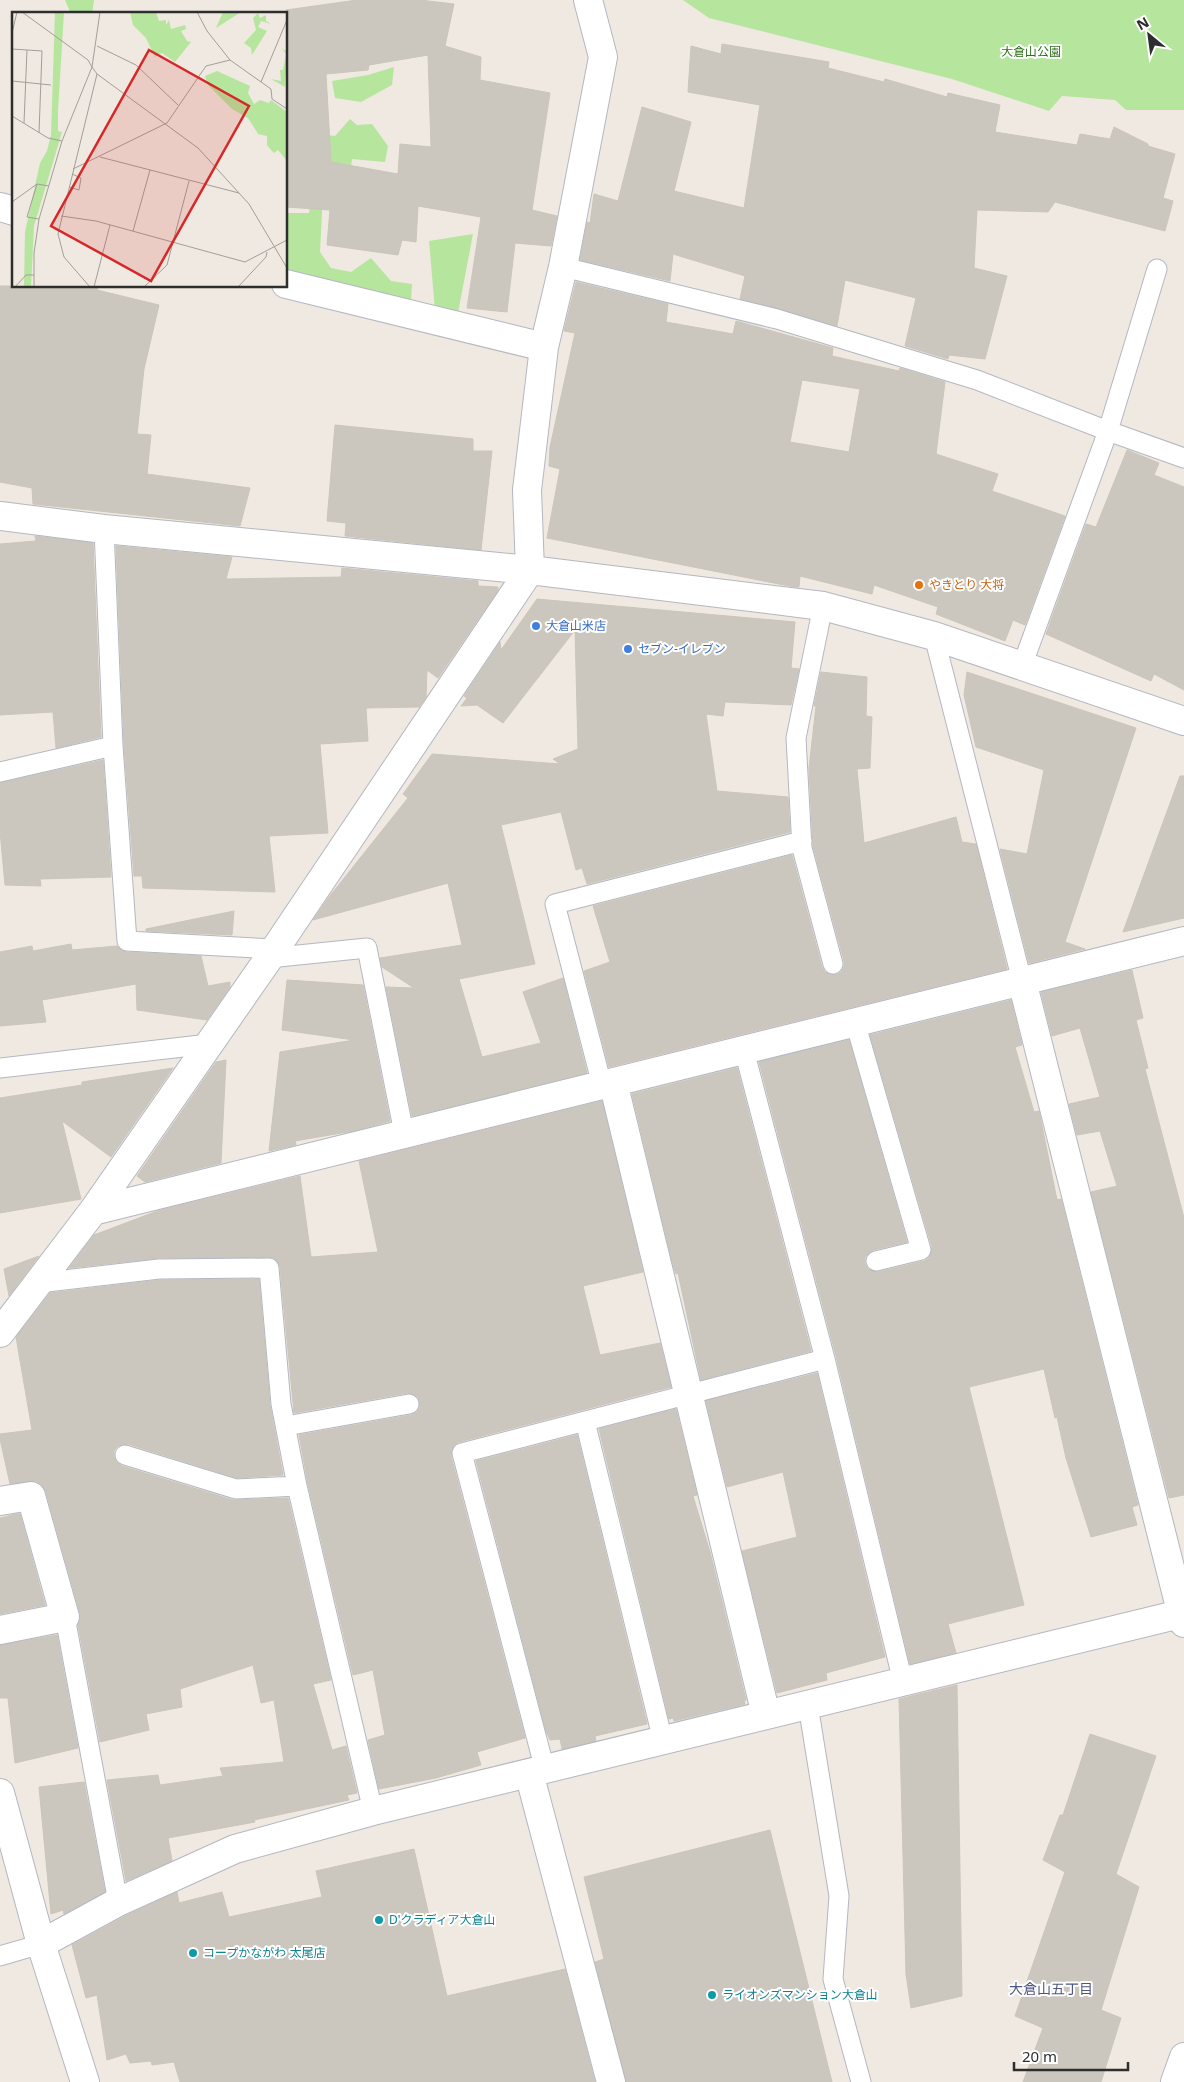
<svg xmlns="http://www.w3.org/2000/svg" width="1184" height="2082" font-family="'Noto Sans','Noto Sans JP',sans-serif">
  <style>
    .green { fill: #b6e59e }
    .building { fill: #cbc7bf; stroke: #cbc5ba; fill-rule: evenodd }
    .lines { fill: none; stroke-linecap: round; stroke-linejoin: round }
    .lane-casing { stroke: #b4b7c1; stroke-width: 21 }
    .street-casing { stroke: #b4b7c1; stroke-width: 30 }
    .secondary-casing { stroke: #b4b7c1; stroke-width: 30 }
    .lane { stroke: #fff; stroke-width: 19 }
    .street { stroke: #fff; stroke-width: 28 }
    .secondary { stroke: #fff; stroke-width: 28 }
    .food-dot { fill: #e8710a; stroke: #fff; stroke-width: 2 }
    .shop-dot { fill: #3f7fe0; stroke: #fff; stroke-width: 2 }
    .culture-dot { fill: #0f9aa8; stroke: #fff; stroke-width: 2 }
    .labels { text-anchor: middle; stroke-width: 4; stroke-linejoin: round; paint-order: stroke }
    .park-label { font-size: 12px; fill: #2c6e1b; stroke: #fff }
    .food-label { font-size: 12px; fill: #c56008; stroke: #fff; text-anchor: start }
    .shop-label { font-size: 12px; fill: #366cbe; stroke: #fff; text-anchor: start }
    .culture-label { font-size: 12px; fill: #0d838f; stroke: #fff; text-anchor: start }
    .neighbourhood-label { font-size: 14px; fill: #4d5680; stroke: #fff }
    .inset-road { fill: none; stroke: #a29e99; stroke-width: 1 }
    .view { fill: #d62828; fill-opacity: 0.15; stroke: #d62828; stroke-width: 2.5 }
    .inset-edge { fill: none; stroke: #2e2e2e; stroke-width: 2.5 }
  </style>
  <rect width="100%" height="100%" fill="#efe9e1"/>
  <path class="green" d="M65,0H94L92,14H71Z
    M683,0H1184V110H1126L1115,100L1062,96L1049,111L952,79L709,18Z
    M394,67L392,85L361,102L335,98L332,81L368,75Z
    M350,119L357,125L372,124L388,146L385,162L352,159L348,194L323,192L320,252L331,268L351,272L371,258L391,281L412,284L411,300L286,272V213H309L317,134L335,136Z
    M473,234L458,313L435,310L429,241Z"/>
  <path class="building" d="M357,0H420L454,4L445,46L481,57L480,80L550,93L532,210L557,216L551,246L515,243L507,312L467,308L481,217L418,206L416,242L402,240L398,255L327,245L330,210L286,207V10ZM428,55L431,147L400,144L398,174L331,162L326,74L368,70L369,65Z
    M722,44L829,62L828,68L884,82L885,79L947,97L948,93L1000,105L995,132L1077,145L1080,134L1110,139L1114,127L1148,144V146L1175,154L1163,198L1173,201L1165,231L1055,202L1048,212L977,210L974,268L1007,276L985,359L949,355L948,359L905,346L916,298L845,280L837,326L740,299L745,276L673,254L670,281L580,260L587,222L590,223L594,194L618,201L642,107L691,122L674,191L744,208L760,105L688,92L691,46L721,54Z
    M576,282L668,304L666,322L733,334L736,321L833,348L832,356L899,371L900,368L945,382L936,454L998,474L992,491L1065,516L1025,625L1013,620L1005,641L936,614L938,607L874,585L872,594L800,576L799,587H794L547,538L560,469L549,466L550,447L575,333L564,331ZM802,380L860,389L849,452L790,442Z
    M0,286H99L97,290L159,305L144,369L137,434L151,435L147,474L250,488L240,526L33,504L32,488L0,482Z
    M335,425L473,439V451H492L481,550L345,536L346,523L327,521Z
    M1127,450L1159,463L1154,475L1184,487V690L1154,674L1151,681L1046,634L1086,524L1096,527Z
    M35,536L93,543L101,737L56,748L53,712L0,715V544L36,541Z
    M116,546L232,557L226,579L341,577L342,568L478,581V586L498,587V590L438,678L427,670L426,697L419,707L366,708L368,741L320,744L328,833L269,836L275,892L143,888L142,876H134L124,745Z
    M537,599L795,622L791,668L799,669L791,705L725,702L723,716L706,714L717,791L788,797L790,832L587,884L582,868L576,870L561,812L501,825L535,964L459,979L482,1057L541,1043L523,992L563,978L587,1073L412,1116L386,987L414,988L382,967L380,958L462,945L448,883L313,920L329,897L408,798L403,794L432,754L560,764L553,759L578,749L575,630L503,723L477,705L461,706L467,698L464,696L500,642L501,650Z
    M821,672L867,677L866,716L872,717L870,768L857,769L864,843L956,817L962,842L976,844L1007,969L609,1067L584,971L610,962L593,906L792,855L822,967L825,972L835,975L841,972L844,967V961L813,846L809,768L816,706H814Z
    M967,672L1136,728L1065,942L1085,949L1029,963L1000,849L1027,854L1044,770L976,747L964,695Z
    M103,760L111,877L40,879L41,886L5,885L0,831V783Z
    M1180,776H1184V918L1123,932Z
    M234,911L232,935L146,931V929Z
    M71,944L72,950L117,946L121,950L126,952L201,956L208,986L230,982V987L207,1020L137,1010L136,984L42,1000L46,1022L0,1026V952L32,946L33,951Z
    M1132,970L1143,1018L1136,1020L1148,1068L1145,1069L1184,1218V1495L1169,1498L1091,1192L1117,1186L1100,1131L1077,1135L1069,1104L1100,1097L1080,1028L1052,1036L1041,992Z
    M287,980L363,985L390,1121L353,1131L295,1141L296,1145L269,1151L280,1052L354,1040L282,1030Z
    M1011,1000L1022,1045L1015,1047L1034,1112L1039,1111L1057,1200L1061,1199L1138,1505L1132,1507L1137,1525L1091,1537L1066,1458L1057,1417L1055,1418L1044,1369L969,1387L1024,1605L948,1624L956,1653L910,1664L836,1356L759,1062L849,1040L907,1242L873,1250L865,1257V1264L868,1269L878,1272L924,1261L929,1258L932,1247L870,1035Z
    M226,1060L221,1163L145,1182L137,1176L216,1062Z
    M173,1068L111,1157L62,1121L81,1199L0,1213V1098L82,1085V1082Z
    M737,1068L811,1351L701,1380L678,1273L676,1274L673,1265L632,1094Z
    M602,1101L643,1272L583,1286L600,1355L660,1343L671,1387L459,1442L454,1445L451,1456L525,1738L477,1752L481,1765L436,1778L379,1789L368,1740L385,1735L373,1670L353,1675L308,1484L299,1435L411,1415L417,1412L420,1407L418,1397L413,1394L407,1393L294,1413L280,1267L274,1258H159L69,1268L94,1235L160,1210L300,1176L311,1257L378,1252L359,1161Z
    M39,1256L9,1296L4,1269Z
    M259,1279L270,1405L283,1475L237,1478L128,1444L118,1446L114,1451V1457L116,1462L122,1466L233,1500L288,1498L331,1680L313,1684L332,1750L346,1746L357,1793L347,1795L349,1800L254,1820L255,1822L168,1838L172,1861L126,1881L107,1780L158,1775L160,1785L223,1776L220,1768L284,1762L274,1700L261,1703L253,1665L180,1689L182,1707L146,1714L149,1730L100,1742L78,1625L80,1621V1613L46,1492L42,1485L36,1481L10,1484L0,1439V1434L32,1430L16,1337L50,1293L160,1280Z
    M817,1373L885,1657L826,1673L827,1680L777,1693L742,1551L797,1537L783,1472L727,1487L706,1401Z
    M676,1409L697,1495L693,1496L710,1552L746,1700L744,1701L745,1704L674,1721L673,1718L669,1719L599,1429Z
    M577,1435L647,1724L595,1736L596,1741L562,1749L560,1739L550,1740L546,1731L476,1461Z
    M16,1514H20L45,1605L0,1614V1518Z
    M57,1635L78,1748L15,1763L8,1698H0V1645Z
    M957,1685L962,1996L911,2008L906,1974L899,1699Z
    M1090,1734L1156,1756L1116,1874L1139,1887L1101,2010L1121,2018L1101,2082H1023L1043,2028L1015,2016L1065,1872L1043,1860L1060,1815H1063Z
    M84,1782L105,1892L64,1914L63,1910L51,1914L39,1787Z
    M770,1830L832,2082H626L595,1962L604,1959L584,1877Z
    M414,1849L447,1996L565,1969L595,2082H180L174,2062L152,2065L151,2061L130,2063L126,2054L107,2060L97,1995L86,1998L72,1945L125,1916L177,1892L179,1903L222,1892L229,1917L322,1897L316,1871Z"/>
  <g class="lines">
    <defs>
      <path id="lane" d="M563,267L777,319L977,380L1108,431L1184,458
        M104,529L113,746L127,941L274,949
        M823,606L796,738L802,848L833,964
        M934,636L1022,981
        M1022,666L1108,431L1157,269
        M0,772L113,746
        M269,958L367,948L404,1133
        M855,1022L921,1250L876,1261
        M744,1050L825,1359L903,1682
        M0,1068L209,1044
        M602,1085L555,904L802,841
        M38,1283L159,1269L269,1268L281,1404L297,1486L373,1811
        M585,1421L663,1741
        M286,1426L409,1404
        M125,1455L236,1489L297,1486
        M65,1617L118,1902
        M808,1705L839,1896L833,1979L861,2082
        M545,1770L462,1453L825,1359
        M0,1956L41,1944"/>
      <path id="street" d="M0,207L14,211
        M286,284L544,347
        M0,516L104,529L530,570L823,606L934,636L1184,721
        M1022,981L1184,1623
        M613,1082L766,1715
        M93,1211L1184,941
        M0,1333L93,1211L269,958L530,570L527,490L544,347L563,267L603,57L588,0
        M0,1501L31,1496L65,1617L0,1630
        M529,1773L611,2082
        M41,1944L118,1902L235,1849L373,1811L1184,1613
        M1175,2082L1184,2057"/>
      <path id="secondary" d="M0,1793L41,1944L85,2082"/>
    </defs>
    <use href="#lane" class="lane-casing"/>
    <use href="#street" class="street-casing"/>
    <use href="#secondary" class="secondary-casing"/>
    <use href="#lane" class="lane"/>
    <use href="#street" class="street"/>
    <use href="#secondary" class="secondary"/>
  </g>
  <circle class="food-dot" cx="919" cy="585" r="5"/>
  <g class="shop-dot">
    <circle cx="536" cy="626" r="5"/>
    <circle cx="628" cy="649" r="5"/>
  </g>
  <g class="culture-dot">
    <circle cx="379" cy="1920" r="5"/>
    <circle cx="193" cy="1953" r="5"/>
    <circle cx="712" cy="1995" r="5"/>
  </g>
  <g class="labels">
    <g class="park-label">
      <text x="1031" y="56">大倉山公園</text>
    </g>
    <g class="food-label">
      <text x="929" y="589">やきとり 大将</text>
    </g>
    <g class="shop-label">
      <text x="546" y="630">大倉山米店</text>
      <text x="638" y="653">セブン-イレブン</text>
    </g>
    <g class="culture-label">
      <text x="389" y="1924">D'クラディア大倉山</text>
      <text x="203" y="1957">コープかながわ 太尾店</text>
      <text x="722" y="1999">ライオンズマンション大倉山</text>
    </g>
    <g class="neighbourhood-label">
      <text x="1051" y="1994">大倉山五丁目</text>
    </g>
  </g>
  <g transform="translate(12 12)">
    <rect width="275" height="275" fill="#efe9e1"/>
    <path d="M43,0H52L46,99V119L50,120L22,214L19,275H12L13,220L28,151L35,139L39,123ZM118,0H144L147,9L154,8V13L157,8L159,17L173,13L174,17L169,19L175,29L179,30L163,50L150,41L143,45L134,26L121,13ZM211,0H229L204,16ZM246,1L248,6L254,3V9L259,12L249,9L246,15L255,19L240,43L239,36L232,31L244,18L241,6ZM270,36L275,40L273,75L259,67L269,69L268,58H271L274,42ZM205,59L238,74L236,81L242,92L248,88L257,91L259,88L275,100V149L266,138L262,141L259,138L255,133V124L246,122L236,106L220,97L196,73L193,64Z" fill="#b6e59e"/>
    <path class="inset-road" d="M10,0L76,48L80,55M185,0L195,19L218,48L259,77L260,87L275,97M0,21L5,0M85,34L124,53L166,93M0,37L30,39L27,121M80,55L85,62L186,136L237,192L275,256M80,55L88,0M0,69L39,73M249,70L275,8M0,104L36,126L50,129M12,111L15,38M88,145L227,181M61,157L155,111L194,54L218,48M25,172L15,205L27,207M57,175L67,178L69,166L60,162M0,190L25,172L37,174M49,204L84,209L233,250L275,228M121,219L138,158M3,275L14,263H22M22,275V241L27,207L50,129L80,55M78,275L52,245L46,222L85,62M82,275L98,213M132,275L155,253L177,169M226,275L254,245L255,240"/>
    <path class="view" d="M137,38L237,94L139,269L39,214Z"/>
    <rect width="275" height="275" class="inset-edge"/>
  </g>
  <g transform="translate(1149 35) rotate(331)" stroke="#ffffff" stroke-width="4" paint-order="stroke">
  <path d="M0-4L9 19L0 12L-9 19Z" fill="#2e2e2e"/>
  <text y="-8" font-size="14" font-weight="bold" text-anchor="middle" fill="#2e2e2e">N</text>
  </g>
  <path d="M1014 2062v8h114v-8" fill="none" stroke="#2e2e2e" stroke-width="2.5"/>
  <text x="1022" y="2062" font-size="15" fill="#2e2e2e" stroke="#ffffff" stroke-width="4" paint-order="stroke">20 m</text>
</svg>
